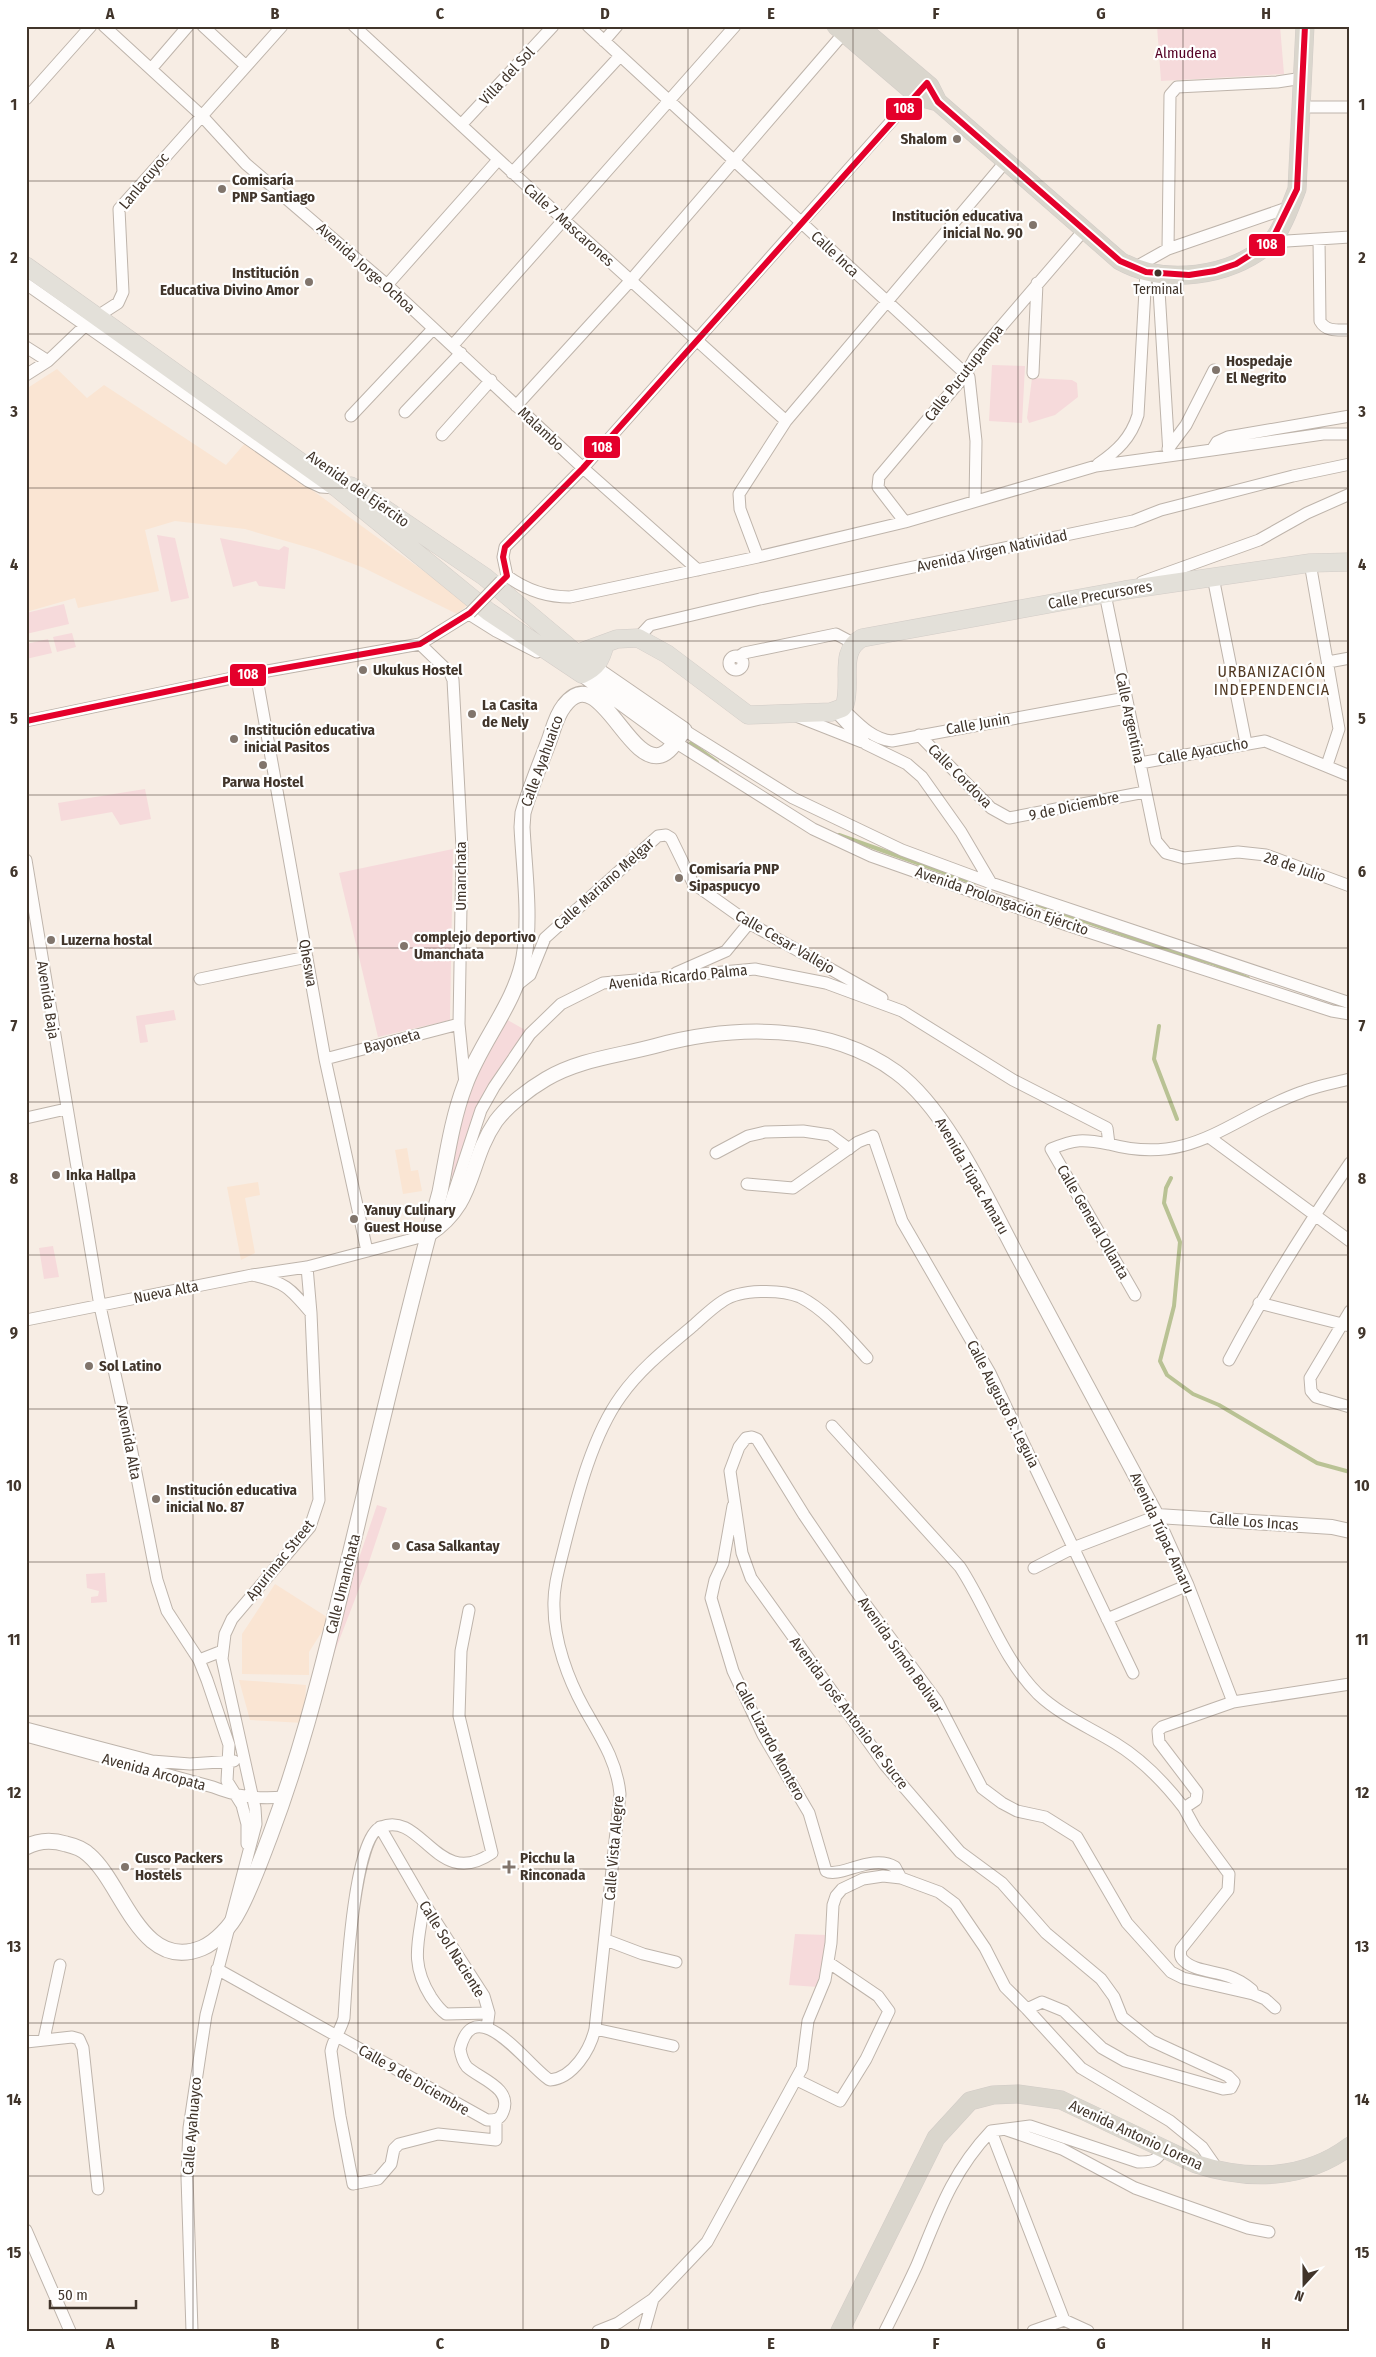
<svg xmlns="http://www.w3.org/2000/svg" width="1376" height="2357" font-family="'Fira Sans Condensed',sans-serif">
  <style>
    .built { fill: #fae5d3 }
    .green { fill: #f6dadb }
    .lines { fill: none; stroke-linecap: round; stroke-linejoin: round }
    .stream { stroke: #b9c294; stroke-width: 4 }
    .minor-casing { stroke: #beb4ab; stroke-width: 13 }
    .tertiary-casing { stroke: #beb4ab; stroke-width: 16 }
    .secondary-casing { stroke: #beb4ab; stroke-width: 17 }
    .primary-casing { stroke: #d2ccc7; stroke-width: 19 }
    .trunk-casing { stroke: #d2ccc7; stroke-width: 19 }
    .minor { stroke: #fefcfb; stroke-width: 11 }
    .tertiary { stroke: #fefcfb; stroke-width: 14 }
    .secondary { stroke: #fefcfb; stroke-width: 15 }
    .primary { stroke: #e3e0d9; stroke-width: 18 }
    .trunk { stroke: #dad6cd; stroke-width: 18 }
    .minor-bridge-casing { stroke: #beb4ab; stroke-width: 13; stroke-linecap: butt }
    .minor-bridge { stroke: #fefcfb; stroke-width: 11 }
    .bus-1-casing { stroke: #fff; stroke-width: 10 }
    .bus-1 { stroke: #e4002b; stroke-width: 6 }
    .grid { fill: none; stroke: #41352b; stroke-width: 1; stroke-opacity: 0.55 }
    .poi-dot { fill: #81756c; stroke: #fff; stroke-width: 2 }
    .bus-dot { fill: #41352b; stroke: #fff; stroke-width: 2 }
    .labels { text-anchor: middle; stroke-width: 4.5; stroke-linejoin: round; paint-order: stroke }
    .bus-label { font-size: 14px; fill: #41352b; stroke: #fff }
    .park-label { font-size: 15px; fill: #550225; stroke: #fff }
    .street-label { font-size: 15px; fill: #41352b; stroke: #fff }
    .poi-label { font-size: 15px; font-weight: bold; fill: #41352b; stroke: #fff; text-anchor: start }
    .neighbourhood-label { font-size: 16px; letter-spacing: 1px; fill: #533b25; stroke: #fff }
    .line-badge { stroke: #fff; stroke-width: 2 }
    .badge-label { font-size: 14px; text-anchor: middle; font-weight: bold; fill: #fff }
    .neatline { fill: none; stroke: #41352b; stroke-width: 2 }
    .grid-label { font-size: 16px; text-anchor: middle; font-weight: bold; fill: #41352b }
  </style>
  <rect width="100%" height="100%" fill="#f7ede4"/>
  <path class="built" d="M57,369L87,398L104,385L226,465L246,442L469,604L457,614L364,568L317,550L245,529L175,521L145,530L159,591L78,608L75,598L26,612V389Z
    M407,1148L411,1171L418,1170L422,1191L403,1194L395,1150Z
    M258,1182L260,1195L245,1198L255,1253L241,1260L227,1187Z
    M275,1584L330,1619L309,1652V1675L242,1674V1634Z
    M239,1680L306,1685L304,1723L250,1720Z"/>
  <path class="green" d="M1157,26H1280L1284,74L1161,81Z
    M992,365L1025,366L1022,423L989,421Z
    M1032,378L1072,380L1077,383L1078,397L1055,415L1029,423L1027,418Z
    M157,535L175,538L189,598L171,602Z
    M220,538L279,550L284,546L289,548L285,589L259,586L256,581L233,587Z
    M64,604L69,624L26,634V613Z
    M72,633L76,647L57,652L53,637Z
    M48,639L52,653L26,659V644Z
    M145,789L151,819L120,825L112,812L61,821L58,803Z
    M453,849L450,1020L378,1037L339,873Z
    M174,1010L176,1020L145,1025L148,1042L140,1043L136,1016Z
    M506,1019L527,1031L483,1099L452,1182L451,1168L470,1089Z
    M53,1246L59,1277L44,1279L39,1248Z
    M377,1505L387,1508L367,1568L332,1659L356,1567Z
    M105,1573L107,1602L91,1603V1597L98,1596L99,1591L87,1588L86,1574Z
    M795,1934L827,1935L818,1987L789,1985Z"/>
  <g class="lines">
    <path class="stream" d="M691,743L717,762
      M839,835L974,883
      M1028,901L1176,953L1212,963L1248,978
      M1159,1026L1154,1059L1177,1119
      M1171,1178L1166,1188L1164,1203L1180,1242L1174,1306L1160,1361L1167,1375L1193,1394L1219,1405L1317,1463L1350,1472"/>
    <defs>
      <path id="minor" d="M104,26L202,116L246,164L387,285L583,468L698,570
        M203,26L246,66
        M354,26L564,220L786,421
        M588,26L969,377L976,441L975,501
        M604,41L617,26
        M151,69L188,26
        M26,99L91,26
        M1301,107H1350
        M461,125L553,26
        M512,173L620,56
        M1319,239L1320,321C1326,332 1338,330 1350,330
        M1271,242L1350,237
        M1168,249L1290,207
        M1134,268L1168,249L1170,95L1177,87L1277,82L1303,78
        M1158,274L1169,454
        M26,284L308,481L321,487L336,488
        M387,285L498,160
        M453,345L735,26
        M26,347L48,361
        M1033,373L1037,283
        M26,375L48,361L90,321L118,303L123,292L119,209L282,26
        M516,406L631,280L850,26
        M405,412L461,353
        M351,416L433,329
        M442,435L491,380
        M1168,449L1186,425L1214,370
        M1212,450L1323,434H1350
        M1098,464C1117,451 1131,438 1138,415L1146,272
        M905,522L878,487L879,477L966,374L975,357L1085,229
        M758,557L740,509L739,494L786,421L1006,161
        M1310,563L1339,729L1327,765
        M507,576C526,590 546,597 570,597L758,557L905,522L1096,466L1212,450L1217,442L1228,437L1350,416
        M507,576L503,557L505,547L583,468L920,89
        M1213,577L1246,743
        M1142,582L1259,540L1307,513L1350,494
        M1105,594L1156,841L1166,853L1184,858L1238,852L1266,855L1350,886
        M469,614L496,631L537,652
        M638,638L650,625L760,599L1133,521L1161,510L1293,476L1350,464
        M420,644L450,673L453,680L462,848L459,1024L465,1084
        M729 663a7 7 0 1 1 14 0a7 7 0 1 1-14 0Z
        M738,657L744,653L836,634L853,643
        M1328,662L1350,658
        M256,673L325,1059L367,1251
        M842,708C857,722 871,739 892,741L1126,698
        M835,711L866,744L907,764L922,777L961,832L991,883
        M796,716L862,742
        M26,721L256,673L420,644L470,613
        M684,730L793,798L902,850L991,883L1350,1003
        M919,735L991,808L1009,818L1145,792
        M675,742L813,829L871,856L1067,925L1332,1011L1350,1014
        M1140,763L1265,741L1350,776
        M26,860L100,1306L131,1447L157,1580L167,1611L199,1660L207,1680L229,1745L227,1781L242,1805L247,1824V1844
        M676,973L726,951L749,923
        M200,979L307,957
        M516,986L530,975L545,938L658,836L666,835L671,838L692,881L697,886L749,923L882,998
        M325,1059L459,1024
        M26,1118L66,1109
        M1209,1137L1350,1241
        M1109,1144C1083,1139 1075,1139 1051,1149L1135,1295
        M716,1153L748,1136L765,1132L803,1131L830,1135L849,1149
        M747,1184L793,1188L858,1142L873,1136L902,1221L990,1373L1133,1673
        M445,1219L481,1110L494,1087L530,1034L561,1004L603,983L755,969L826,983L902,1011L1013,1080L1107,1128L1109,1144C1193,1167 1230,1117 1302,1092C1317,1086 1334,1083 1350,1079
        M307,1267L311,1313
        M1259,1303L1350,1326
        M1350,1311L1310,1378L1311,1391L1316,1397L1350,1407
        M26,1320L252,1275L307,1267L428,1235
        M1229,1360C1265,1292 1306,1227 1350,1163
        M832,1426L960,1567C987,1608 1002,1658 1038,1694C1060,1715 1089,1727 1115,1743C1143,1760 1164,1782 1184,1808L1196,1800L1197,1792L1159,1742L1158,1731L1162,1727L1233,1702L1188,1585L1157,1516L1073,1548L1034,1568
        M733,1506L723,1563L715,1580L711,1598L733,1671L763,1735L809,1813L826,1871C839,1879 872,1853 895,1867L901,1878
        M469,1610L461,1651L459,1716L492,1853C437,1891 422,1810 381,1827C353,1837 346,1987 344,2018C341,2030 333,2039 331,2051L340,2116L353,2184L378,2179L391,2164L394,2149L399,2144L438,2134L496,2140V2120
        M1107,1619L1188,1585
        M199,1660L222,1651
        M1233,1702L1350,1684
        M26,1728L152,1761L190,1764L234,1761
        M26,1736L213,1787C238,1797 257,1799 284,1797
        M1184,1808L1195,1828L1229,1874L1228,1890L1181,1949C1180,1953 1180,1957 1183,1960C1193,1971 1215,1971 1228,1976C1237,1979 1245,1984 1252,1990L1253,1994
        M380,1827L424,1903L484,1996L489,2013L487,2028
        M424,1903C419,1941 409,1962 431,1997C435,2003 440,2010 446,2014L489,2013
        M606,1940L643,1954L676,1962
        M217,1969L487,2120C495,2120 500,2120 503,2112C513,2088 480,2079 467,2067C463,2062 461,2055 460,2049C475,1988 531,2070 550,2080C573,2078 590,2050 595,2029L620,1794C617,1761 600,1736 584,1708C568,1679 554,1641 554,1607C553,1586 560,1565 565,1544C577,1497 592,1436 621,1396C641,1368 668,1347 694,1325C703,1317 712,1308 723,1301C740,1289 781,1289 800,1297C826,1310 848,1337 867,1358
        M595,2029L673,2046
        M44,2039L60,1965
        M26,2042L72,2037L79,2039L83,2048L98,2189
        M797,2080L840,2101L866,2059L889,2011L878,1996L828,1962
        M1007,2130L1062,2149L1135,2188L1248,2228L1269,2232
        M991,2131L1064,2320
        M1218,2170L1202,2147L1170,2121L1081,2068L1027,2009L1042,2002L1064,2011L1102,2048L1125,2061L1223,2089L1231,2088L1234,2082L1228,2076L1152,2041L1122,2017L1114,1997L1101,1979L1046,1933L1002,1883L960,1852L885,1765L751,1578L742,1553L730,1471L739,1447L746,1438L752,1437L757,1439L804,1515L855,1590L937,1701L982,1788L1002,1803L1017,1811L1045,1817L1077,1837L1127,1923L1171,1972L1183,1978L1253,1994L1265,1999L1275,2008
        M26,2230L70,2331
        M192,2331L187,2177L189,2128L206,2015L256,1824L255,1808L222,1659L225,1634L232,1619L310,1527L319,1500L311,1313C290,1288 285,1282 252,1275
        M598,2331L618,2323L653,2299L707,2242L802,2068L808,2021L825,1980L831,1943L833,1905L836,1896L842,1889L863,1879L883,1876L901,1878L939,1892L955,1904L985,1948L1005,1987L1027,2009
        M644,2331L653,2299
        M885,2331C896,2309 907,2287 917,2265C938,2214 952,2172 991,2131L1030,2126L1138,2162C1151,2162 1157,2162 1163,2149
        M1033,2331L1064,2320L1088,2331"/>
      <path id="tertiary" d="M428,1235C477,1204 467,1163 496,1121C508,1105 529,1089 546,1079C580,1059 618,1056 655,1046C732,1025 828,1022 896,1072C947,1109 988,1201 1018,1257C1064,1343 1111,1430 1157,1516L1332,1527L1350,1531"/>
      <path id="secondary" d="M582,674L675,742
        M26,1847C39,1840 53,1840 66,1844C75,1846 83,1849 89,1855C123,1884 141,1973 202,1948C216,1942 231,1926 238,1912C251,1888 260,1862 270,1836C298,1762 318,1686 337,1608C371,1470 402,1330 440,1192C447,1156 452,1119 465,1085C481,1041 516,1003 524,957C531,917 524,868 522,827L523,813C530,788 540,765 549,741C553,730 556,716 564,706C599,660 627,765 661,755C671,752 678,738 684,730L594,668"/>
      <path id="primary" d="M26,266L337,488L489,612L582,674C597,667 601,660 605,644
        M351,486L485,577L584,660
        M569,665L576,654L617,639L638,638L667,654L748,715L831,712L842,708L845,704C852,681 838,651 862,638L1125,590L1310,563L1350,562"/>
      <path id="trunk" d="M836,26L919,97L938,102
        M859,26L930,86L938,102L1120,261C1165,286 1230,277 1270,243C1281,233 1292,202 1297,189L1305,26
        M840,2331L936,2138L970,2101L993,2095L1018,2094L1061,2100L1196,2164C1248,2181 1305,2180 1350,2146"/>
    </defs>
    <use href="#minor" class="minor-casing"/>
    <use href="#tertiary" class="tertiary-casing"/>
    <use href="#secondary" class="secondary-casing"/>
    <use href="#primary" class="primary-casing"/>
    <use href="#trunk" class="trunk-casing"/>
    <use href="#minor" class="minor"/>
    <use href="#tertiary" class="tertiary"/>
    <use href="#secondary" class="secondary"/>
    <use href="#primary" class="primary"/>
    <use href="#trunk" class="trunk"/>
    <defs>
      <path id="minor-bridge" d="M470,613L501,581"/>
    </defs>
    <use href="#minor-bridge" class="minor-bridge-casing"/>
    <use href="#minor-bridge" class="minor-bridge"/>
    <defs>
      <path id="bus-1" d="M26,721L256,673L420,644L470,613L507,576L503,557L505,547L583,468L927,83L938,102L1120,261L1146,272L1189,275L1215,271L1236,264L1271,242L1297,189L1305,26"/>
    </defs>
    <use href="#bus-1" class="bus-1-casing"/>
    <use href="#bus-1" class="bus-1"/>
  </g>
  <path class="grid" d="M193,26V2331M358,26V2331M523,26V2331M688,26V2331M853,26V2331M1018,26V2331M1183,26V2331M26,181H1350M26,334H1350M26,488H1350M26,641H1350M26,795H1350M26,948H1350M26,1102H1350M26,1255H1350M26,1409H1350M26,1562H1350M26,1716H1350M26,1869H1350M26,2023H1350M26,2176H1350"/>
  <g class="poi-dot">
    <circle cx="957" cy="139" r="5"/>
    <circle cx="222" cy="189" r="5"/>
    <circle cx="1033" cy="225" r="5"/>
    <circle cx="309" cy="282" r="5"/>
    <circle cx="1216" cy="370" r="5"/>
    <circle cx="363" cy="670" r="5"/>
    <circle cx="472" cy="714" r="5"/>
    <circle cx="234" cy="739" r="5"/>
    <circle cx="263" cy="765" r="5"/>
    <circle cx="679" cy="878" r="5"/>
    <circle cx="51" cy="940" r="5"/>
    <circle cx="404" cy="946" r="5"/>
    <circle cx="56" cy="1175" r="5"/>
    <circle cx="354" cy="1219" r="5"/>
    <circle cx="89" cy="1366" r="5"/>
    <circle cx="156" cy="1499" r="5"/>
    <circle cx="396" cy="1546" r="5"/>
    <circle cx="125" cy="1867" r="5"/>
    <path d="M506.5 1859.5h5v5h5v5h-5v5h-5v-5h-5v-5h5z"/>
  </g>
  <circle class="bus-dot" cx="1158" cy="273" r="4.5"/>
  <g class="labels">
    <g class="bus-label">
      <text x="1158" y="294">Terminal</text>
    </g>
    <g class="park-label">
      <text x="1186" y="58">Almudena</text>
    </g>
    <g class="street-label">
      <text transform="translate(507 76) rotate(-47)" y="5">Villa del Sol</text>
      <text transform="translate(144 181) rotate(-50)" y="5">Lanlacuyoc</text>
      <text transform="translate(569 225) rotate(42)" y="5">Calle 7 Mascarones</text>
      <text transform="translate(835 254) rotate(43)" y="5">Calle Inca</text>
      <text transform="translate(366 268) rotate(42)" y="5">Avenida Jorge Ochoa</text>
      <text transform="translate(964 373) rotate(-52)" y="5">Calle Pucutupampa</text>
      <text transform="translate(541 429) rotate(43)" y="5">Malambo</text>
      <text transform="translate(358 489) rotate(35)" y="5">Avenida del Ejército</text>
      <text transform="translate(992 551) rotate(-12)" y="5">Avenida Virgen Natividad</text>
      <text transform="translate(1100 595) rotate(-10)" y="5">Calle Precursores</text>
      <text transform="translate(1130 718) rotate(78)" y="5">Calle Argentina</text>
      <text transform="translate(978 724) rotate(-10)" y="5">Calle Junin</text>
      <text transform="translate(1203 751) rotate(-10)" y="5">Calle Ayacucho</text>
      <text transform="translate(542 761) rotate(-70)" y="5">Calle Ayahuaico</text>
      <text transform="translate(960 776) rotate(45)" y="5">Calle Cordova</text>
      <text transform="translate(1074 806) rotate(-12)" y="5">9 de Diciembre</text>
      <text transform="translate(1295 867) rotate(19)" y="5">28 de Julio</text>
      <text transform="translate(461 876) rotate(-90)" y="5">Umanchata</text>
      <text transform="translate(604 884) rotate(-42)" y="5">Calle Mariano Melgar</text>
      <text transform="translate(1002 901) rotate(19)" y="5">Avenida Prolongación Ejército</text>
      <text transform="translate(785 942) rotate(30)" y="5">Calle Cesar Vallejo</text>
      <text transform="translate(308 963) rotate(80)" y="5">Qheswa</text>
      <text transform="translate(678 977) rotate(-6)" y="5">Avenida Ricardo Palma</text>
      <text transform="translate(48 1000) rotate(81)" y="5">Avenida Baja</text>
      <text transform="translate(392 1041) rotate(-15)" y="5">Bayoneta</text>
      <text transform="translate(972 1176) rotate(60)" y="5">Avenida Túpac Amaru</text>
      <text transform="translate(1093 1222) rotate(60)" y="5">Calle General Ollanta</text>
      <text transform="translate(166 1292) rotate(-11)" y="5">Nueva Alta</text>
      <text transform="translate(1003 1404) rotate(63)" y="5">Calle Augusto B. Leguia</text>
      <text transform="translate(129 1442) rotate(79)" y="5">Avenida Alta</text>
      <text transform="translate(1254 1522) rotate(4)" y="5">Calle Los Incas</text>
      <text transform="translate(1162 1533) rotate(65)" y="5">Avenida Túpac Amaru</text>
      <text transform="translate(280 1560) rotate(-51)" y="5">Apurimac Street</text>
      <text transform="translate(343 1584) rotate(-76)" y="5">Calle Umanchata</text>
      <text transform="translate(901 1655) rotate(55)" y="5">Avenida Simón Bolivar</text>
      <text transform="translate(849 1713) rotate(53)" y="5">Avenida José Antonio de Sucre</text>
      <text transform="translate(770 1741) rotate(62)" y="5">Calle Lizardo Montero</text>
      <text transform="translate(154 1772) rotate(15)" y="5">Avenida Arcopata</text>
      <text transform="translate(614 1848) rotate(-85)" y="5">Calle Vista Alegre</text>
      <text transform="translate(452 1949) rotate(58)" y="5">Calle Sol Naciente</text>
      <text transform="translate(414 2080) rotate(30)" y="5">Calle 9 de Diciembre</text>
      <text transform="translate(192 2126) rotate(-85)" y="5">Calle Ayahuayco</text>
      <text transform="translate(1136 2135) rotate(25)" y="5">Avenida Antonio Lorena</text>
    </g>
    <g class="poi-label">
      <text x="947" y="144" text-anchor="end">Shalom</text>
      <text x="232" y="185">Comisaría<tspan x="232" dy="17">PNP Santiago</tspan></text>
      <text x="1023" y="221" text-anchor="end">Institución educativa<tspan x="1023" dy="17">inicial No. 90</tspan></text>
      <text x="299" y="278" text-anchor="end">Institución<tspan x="299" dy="17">Educativa Divino Amor</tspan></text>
      <text x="1226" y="366">Hospedaje<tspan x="1226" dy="17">El Negrito</tspan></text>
      <text x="373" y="675">Ukukus Hostel</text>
      <text x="482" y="710">La Casita<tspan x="482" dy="17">de Nely</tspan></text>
      <text x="244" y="735">Institución educativa<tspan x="244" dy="17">inicial Pasitos</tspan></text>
      <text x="263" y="787" text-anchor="middle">Parwa Hostel</text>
      <text x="689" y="874">Comisaría PNP<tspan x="689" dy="17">Sipaspucyo</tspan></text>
      <text x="414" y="942">complejo deportivo<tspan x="414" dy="17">Umanchata</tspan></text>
      <text x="61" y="945">Luzerna hostal</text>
      <text x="66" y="1180">Inka Hallpa</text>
      <text x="364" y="1215">Yanuy Culinary<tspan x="364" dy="17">Guest House</tspan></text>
      <text x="99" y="1371">Sol Latino</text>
      <text x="166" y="1495">Institución educativa<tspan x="166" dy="17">inicial No. 87</tspan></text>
      <text x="406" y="1551">Casa Salkantay</text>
      <text x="135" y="1863">Cusco Packers<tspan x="135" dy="17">Hostels</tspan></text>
      <text x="520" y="1863">Picchu la<tspan x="520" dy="17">Rinconada</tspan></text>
    </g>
    <g class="neighbourhood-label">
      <text x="1272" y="677">URBANIZACIÓN<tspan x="1272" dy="18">INDEPENDENCIA</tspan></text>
    </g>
  </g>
  <g class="line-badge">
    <rect x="885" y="97" width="38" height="24" rx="5" fill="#e4002b"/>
    <rect x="1248" y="233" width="38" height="24" rx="5" fill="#e4002b"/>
    <rect x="583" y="435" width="38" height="24" rx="5" fill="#e4002b"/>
    <rect x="229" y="663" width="38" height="24" rx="5" fill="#e4002b"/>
  </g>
  <g class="badge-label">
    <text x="904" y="113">108</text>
    <text x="1267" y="249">108</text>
    <text x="602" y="452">108</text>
    <text x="248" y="679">108</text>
  </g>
  <rect width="1376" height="2357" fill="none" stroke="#ffffff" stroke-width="55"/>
  <g transform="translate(1304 2284) rotate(201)" stroke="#ffffff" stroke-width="4" paint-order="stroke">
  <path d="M0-4L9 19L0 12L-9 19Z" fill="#41352b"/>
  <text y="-8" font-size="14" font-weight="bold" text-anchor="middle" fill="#41352b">N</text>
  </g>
  <path d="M50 2300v8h86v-8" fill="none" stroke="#41352b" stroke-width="2.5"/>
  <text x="58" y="2300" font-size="15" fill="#41352b" stroke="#ffffff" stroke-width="4" paint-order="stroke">50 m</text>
  <rect x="28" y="28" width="1320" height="2302" class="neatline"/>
  <g class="grid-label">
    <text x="110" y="19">A</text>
    <text x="275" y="19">B</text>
    <text x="440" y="19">C</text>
    <text x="605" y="19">D</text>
    <text x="771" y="19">E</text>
    <text x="936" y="19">F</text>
    <text x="1101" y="19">G</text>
    <text x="1266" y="19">H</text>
    <text x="14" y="110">1</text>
    <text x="1362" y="110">1</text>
    <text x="14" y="263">2</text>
    <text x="1362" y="263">2</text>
    <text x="14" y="417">3</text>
    <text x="1362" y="417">3</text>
    <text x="14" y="570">4</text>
    <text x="1362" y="570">4</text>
    <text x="14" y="724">5</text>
    <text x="1362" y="724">5</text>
    <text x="14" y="877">6</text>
    <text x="1362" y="877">6</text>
    <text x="14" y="1031">7</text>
    <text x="1362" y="1031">7</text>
    <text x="14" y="1184">8</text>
    <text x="1362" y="1184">8</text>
    <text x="14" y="1338">9</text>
    <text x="1362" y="1338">9</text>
    <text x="14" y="1491">10</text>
    <text x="1362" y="1491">10</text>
    <text x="14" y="1645">11</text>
    <text x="1362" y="1645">11</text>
    <text x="14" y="1798">12</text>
    <text x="1362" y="1798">12</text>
    <text x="14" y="1952">13</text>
    <text x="1362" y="1952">13</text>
    <text x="14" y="2105">14</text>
    <text x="1362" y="2105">14</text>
    <text x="14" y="2258">15</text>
    <text x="1362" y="2258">15</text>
    <text x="110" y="2349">A</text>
    <text x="275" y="2349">B</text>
    <text x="440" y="2349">C</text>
    <text x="605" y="2349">D</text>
    <text x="771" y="2349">E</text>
    <text x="936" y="2349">F</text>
    <text x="1101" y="2349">G</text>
    <text x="1266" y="2349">H</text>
  </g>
</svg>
